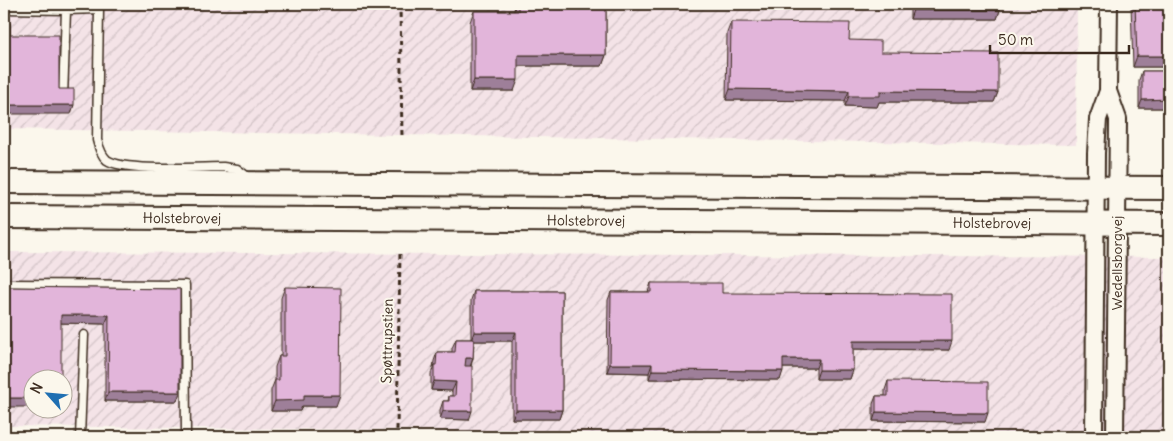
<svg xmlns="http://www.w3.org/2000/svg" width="1173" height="441" font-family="Delius,sans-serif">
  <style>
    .industrial { fill: url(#industrial-furrows); fill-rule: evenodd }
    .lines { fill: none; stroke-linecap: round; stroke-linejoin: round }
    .service-casing { stroke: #3b2a1e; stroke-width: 11 }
    .minor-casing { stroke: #3b2a1e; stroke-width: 20 }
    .secondary-casing { stroke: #3b2a1e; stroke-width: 26 }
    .path { stroke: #3b2a1e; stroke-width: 3; stroke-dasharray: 5 4; stroke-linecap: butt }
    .service { stroke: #fbf7ec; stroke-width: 8 }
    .minor { stroke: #fbf7ec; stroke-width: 16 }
    .secondary { stroke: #fbf7ec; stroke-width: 22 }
    .wall { fill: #c29cbb; stroke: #3b2a1e }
    .shaded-wall { fill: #9e7f99; stroke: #3b2a1e }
    .building { fill: #e2b5da; stroke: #3b2a1e }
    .labels { text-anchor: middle; stroke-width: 4; stroke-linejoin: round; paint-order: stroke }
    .street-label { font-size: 14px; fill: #3b2a1e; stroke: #fbf7ec }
  </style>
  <defs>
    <pattern id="industrial-furrows" width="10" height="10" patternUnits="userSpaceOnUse" patternTransform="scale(1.25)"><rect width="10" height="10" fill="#f4e3e7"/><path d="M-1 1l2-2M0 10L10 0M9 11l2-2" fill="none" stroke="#d2c3c6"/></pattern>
  </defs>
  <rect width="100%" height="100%" fill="#fbf7ec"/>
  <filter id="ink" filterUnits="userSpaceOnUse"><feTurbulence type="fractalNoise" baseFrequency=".02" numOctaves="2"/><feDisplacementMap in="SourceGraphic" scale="10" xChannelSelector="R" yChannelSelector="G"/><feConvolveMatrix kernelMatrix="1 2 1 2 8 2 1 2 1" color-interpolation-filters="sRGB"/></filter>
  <g filter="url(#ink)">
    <path class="industrial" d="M4,4H1077L1076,145L4,129Z
      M4,252L1169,257V437H674L397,430L4,426ZM32,378H62V408H32Z"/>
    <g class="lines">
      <defs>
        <path id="service" d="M4,9L66,10V4
          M99,9L97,140C99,147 101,155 107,160C125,172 199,167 223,167L237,169L249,178
          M63,98L66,10L99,9V4
          M4,284L185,285L186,437
          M80,437L84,335"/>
        <path id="minor" d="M1108,91L1118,119L1115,437
          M1094,437L1096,153L1098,119L1108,91L1109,4"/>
        <g id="secondary">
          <path d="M4,182L1169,188"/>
          <path id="s1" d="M4,217L1169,224"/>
        </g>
      </defs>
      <use href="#service" class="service-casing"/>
      <use href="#minor" class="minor-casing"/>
      <use href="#secondary" class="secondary-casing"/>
      <path class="path" d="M400,4L402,139
        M397,430L400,252"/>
      <use href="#service" class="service"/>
      <use href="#minor" class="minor"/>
      <use href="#secondary" class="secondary"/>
    </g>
    <path class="wall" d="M515,4H606V55L602,66H518L514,91H470V22L474,11H514Z
      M910,4H1000V10L997,19H910Z
      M1131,4H1162L1163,67H1133Z
      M731,22L849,40L881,52L998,92L994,102H879L877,107L845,106V101L726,100L727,33Z
      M1142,71H1169V108H1139V80Z
      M651,283L722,293L949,350L853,349V370L850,379H816V368H783L780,380L649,379V373L607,372L608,300L611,292H648Z
      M4,287L180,289L177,401H105V324L61,323Z
      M285,287L336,406H302L300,411H271V390L275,380V367L279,356H281V298Z
      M474,291H562V410L559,419H512V341H474L473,358L471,366L469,420L440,419V410L443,401H448L449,396H452V391L431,390V374L433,368L434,361L437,352H452V348L456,339H471V300Z
      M888,381L985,422L873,421V404L876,396H885V390Z"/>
    <path class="shaded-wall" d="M454,4H488L486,7H453Z
      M913,10H1000L997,19H910Z
      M518,55H606L602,66H514Z
      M1137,56H1167L1163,67H1133Z
      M474,80H518L514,91H470Z
      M730,89L849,91L845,101L726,100Z
      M880,91L998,92L994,102H879L877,107L845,106L849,96Z
      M1169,99V108H1139L1142,100Z
      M4,105H74L71,114H4Z
      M61,315H109L105,324L58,323Z
      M474,332H516L512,341H471Z
      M853,341H952L949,350L850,349Z
      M466,358H473L470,367H462Z
      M783,359H819L816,368H780Z
      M610,364H652L649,373L607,372Z
      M652,370L783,371L780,380L649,379Z
      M819,370H853L850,379H816Z
      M434,381L456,382L452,391L431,390Z
      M108,392H180L177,401H105Z
      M304,395H340L336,406H302L300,411H271L275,401Z
      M4,398H32V407H4Z
      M516,410H562L559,419H512Z
      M443,411H472L469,420L440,419Z
      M876,412L988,413L985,422L873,421Z"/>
    <path class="building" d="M518,4H606V55H518V80H474V11H518Z
      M913,4H1000V10H913Z
      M1135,4H1162V6H1166L1167,56H1137Z
      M731,22L850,23L849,40L881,41V52L998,53V92L880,91V96H849V91L730,89Z
      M4,23H10V35H59V89H74V105H4Z
      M1142,71H1169V99L1142,100Z
      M651,283H722V293L952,294V341H853V370H819V359H783V371L652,370V364H610L611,292H651Z
      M4,287L180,289V392H108L109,315H61V378H32V398H4Z
      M285,287L341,288L340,395H304V400L275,401V380H279V356H285Z
      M474,291H562V410H516V332H474Z
      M456,339H474L473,358H466L465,366H472V411H443V401H449V396H455L456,382L434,381V365H436L437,352H455Z
      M888,381L988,382V413L876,412V396H888Z"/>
  </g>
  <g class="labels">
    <g class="street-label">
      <text dy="5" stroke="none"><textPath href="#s1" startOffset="178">Holstebrovej</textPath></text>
      <text dy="5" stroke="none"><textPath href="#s1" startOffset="582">Holstebrovej</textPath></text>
      <text dy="5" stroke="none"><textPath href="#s1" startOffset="988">Holstebrovej</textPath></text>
      <text transform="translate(1117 263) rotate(-90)" y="5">Wedellsborgvej</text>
      <text transform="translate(387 341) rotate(-89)" y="5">Spøttrupstien</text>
    </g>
  </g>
  <rect width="1173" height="441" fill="none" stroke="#fbf7ec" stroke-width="20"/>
  <rect x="10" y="10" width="1153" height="421" fill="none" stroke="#3b2a1e" stroke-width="2" filter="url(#ink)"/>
  <g transform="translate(48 394) rotate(297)"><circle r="24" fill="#fbf7ec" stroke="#aea59a"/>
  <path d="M0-4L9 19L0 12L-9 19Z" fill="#1f6fb2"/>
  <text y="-8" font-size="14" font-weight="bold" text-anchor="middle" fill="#3b2a1e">N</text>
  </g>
  <path d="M990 45v8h139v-8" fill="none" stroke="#3b2a1e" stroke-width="2.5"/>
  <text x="998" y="45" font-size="15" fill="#3b2a1e" stroke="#fbf7ec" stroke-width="4" paint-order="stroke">50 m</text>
</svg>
